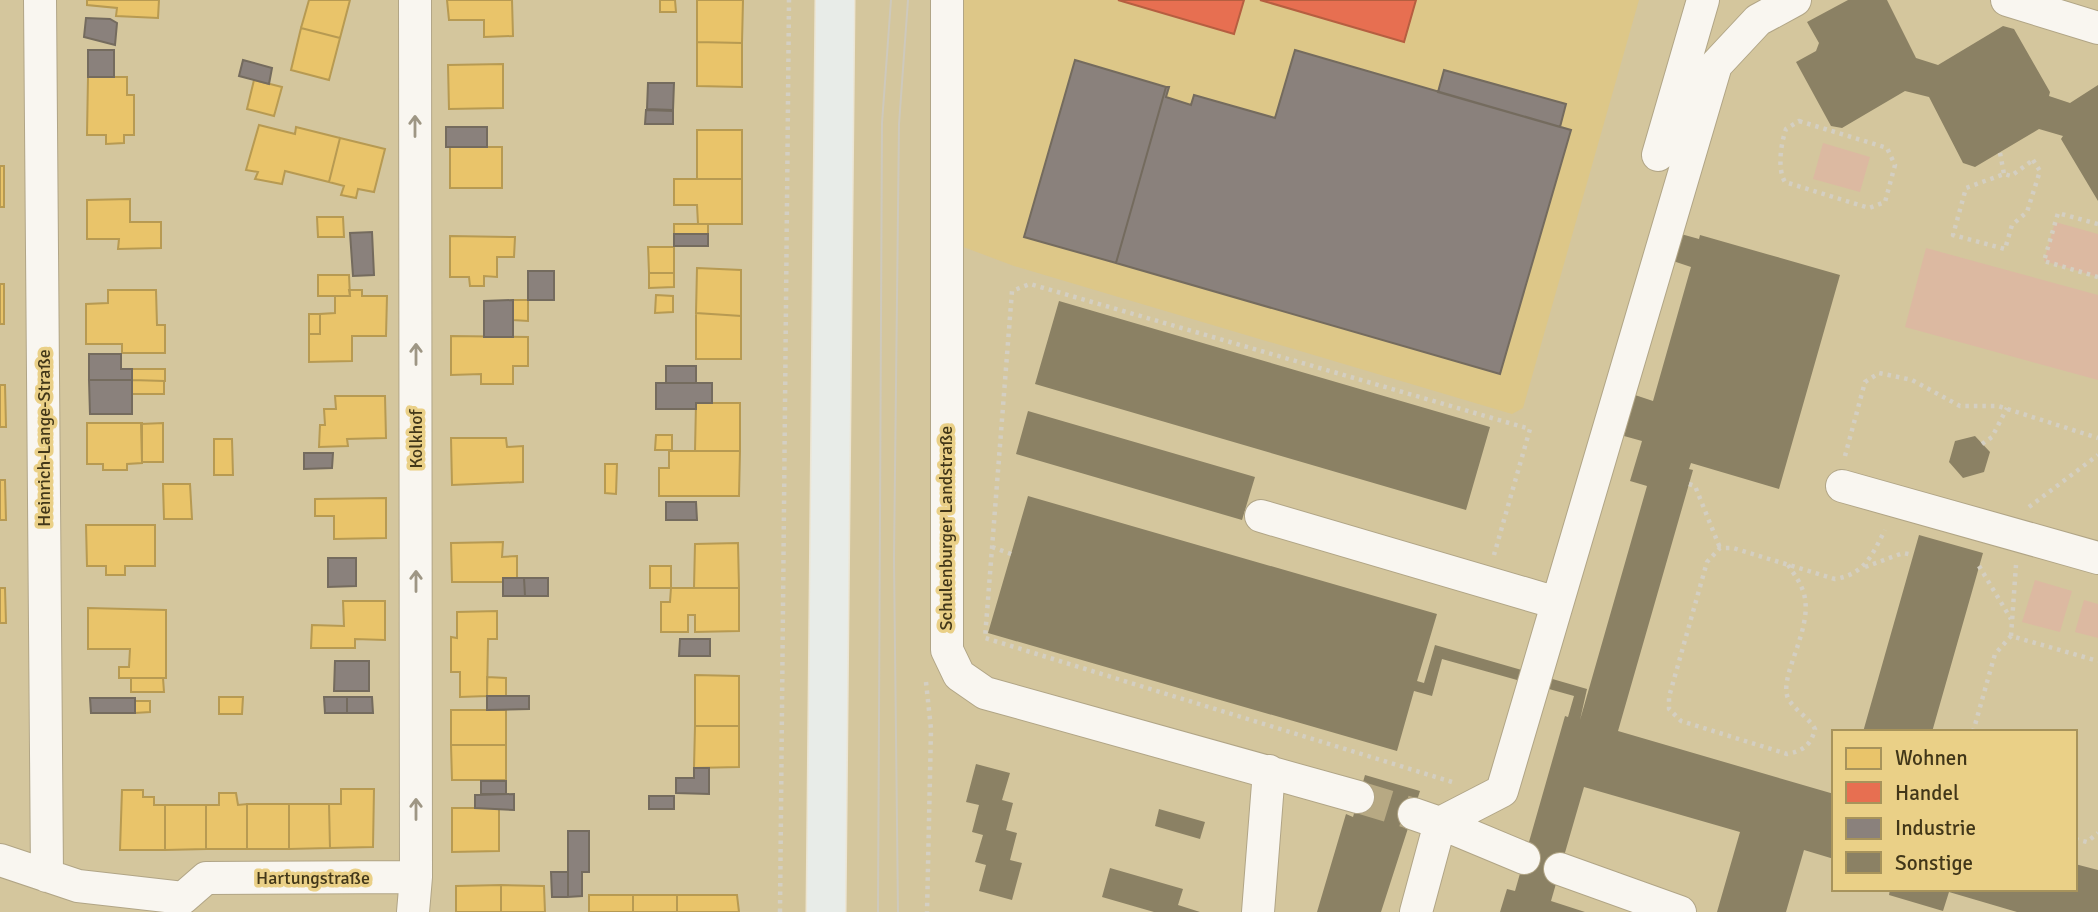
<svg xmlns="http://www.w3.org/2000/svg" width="2098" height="912" font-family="Signika,sans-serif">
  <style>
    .built { fill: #ddc788 }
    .green { fill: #dcb9a1 }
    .homes { fill: #e9c46a; stroke: #b79a52; stroke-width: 2 }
    .shops { fill: #e76f51; stroke: #b65e40; stroke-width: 2 }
    .industry { fill: #8a817c; stroke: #746b5e; stroke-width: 2 }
    .building { fill: #8b8164 }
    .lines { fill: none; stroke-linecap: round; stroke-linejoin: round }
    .minor-tunnel { stroke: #b7a983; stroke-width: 32; stroke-dasharray: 32 16; stroke-linecap: butt }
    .minor-casing { stroke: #b1a586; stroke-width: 34 }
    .major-casing { stroke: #ece5d3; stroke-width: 41 }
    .path { stroke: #d4cfc2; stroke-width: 4.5; stroke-dasharray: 3.5 5; stroke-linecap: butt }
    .minor { stroke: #f9f6f0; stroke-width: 32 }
    .major { stroke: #e8ece8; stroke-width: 38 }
    .tram { stroke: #cec9bc; stroke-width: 2 }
    .oneway { stroke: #9e9684 }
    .labels { text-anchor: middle; stroke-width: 7; stroke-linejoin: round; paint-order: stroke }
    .street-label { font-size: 18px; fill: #423719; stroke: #ead087 }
  </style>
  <rect width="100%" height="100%" fill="#d4c69d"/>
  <path class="built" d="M960,0H1639L1523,408L1512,414L1014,266L958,245Z"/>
  <path class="green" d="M1823,143L1870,157L1860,192L1813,179Z
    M2055,222L2098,234V277L2044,261Z
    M1926,248L2098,295V380L1905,327Z
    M2035,580L2072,591L2060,632L2022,622Z
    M2084,600L2098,604V638L2075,632Z"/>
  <path class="homes" d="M87,0H159L158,18L116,16L117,8L87,5Z
    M309,0H350L340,38L301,28Z
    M447,0H512L513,36L484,37V20H449Z
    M660,0H675L676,12H660Z
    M697,0H743L742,43L697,42Z
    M301,28L340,38L329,80L291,70Z
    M697,42L742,43V87L697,86Z
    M503,64V108L449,109L448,65Z
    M88,77H127V95H134V135H124V143L106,144V135H87Z
    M254,80L282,87L274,116L247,109Z
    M259,125L295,134L296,127L340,138L329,182L285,171L282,184L255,179L258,172L246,170Z
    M697,130H742V179H697Z
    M340,138L385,149L374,192L358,189L356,198L341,195L344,186L329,182Z
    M450,147H502V188H450Z
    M0,166H4V207H0Z
    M674,179H742V224H698L697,205H674Z
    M130,199V222H161V248L118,249L119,239H87V200Z
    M317,217H343L344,237H318Z
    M674,224H708V234H674Z
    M450,236L515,237L514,257H497V277L484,276V286H470L469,277H450Z
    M648,247H674V273H649Z
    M697,268L741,270V316L696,313Z
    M649,273H674V287L649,288Z
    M318,275H349L350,296H318Z
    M0,284H4V324H0Z
    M108,290H156L157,325H165V353H122V344H86V304L108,303Z
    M349,290H362V296H387L386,336H352V361L309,362V334H320V314L335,313V296H350Z
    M656,295L673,296V312L655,313Z
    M513,300H528V321L513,320Z
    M696,313L741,316V359H696Z
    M309,314H320V334H309Z
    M451,336L528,337V366H513V384H481V374L451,375Z
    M132,369H165V381L132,380Z
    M132,380L164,381V394H132Z
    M0,385H5L6,427H0Z
    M335,396H385L386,438L347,439L348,446L319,447L320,425H325L324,409H336Z
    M696,403H740V451H695Z
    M87,423H142V463L127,464V470H103V464H87Z
    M163,423V462H142L141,424Z
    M656,435H672V450H655Z
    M451,438H506L507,447L523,446V482L452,485Z
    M214,439H232L233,475H214Z
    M669,451H740L739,496H659V468H669Z
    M605,464H617L616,494L605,493Z
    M0,480H5L6,520H0Z
    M163,484H190L192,519H164Z
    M386,498V538L334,539V516H315V499Z
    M86,525H155V566H125V575H106V566H87Z
    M503,542L502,557L517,556V578H503V582H452L451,543Z
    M738,543L739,588H694L695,544Z
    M650,566H671V588H650Z
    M0,588H5L6,623H0Z
    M671,588H739V631L695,632V615H688V632H661V602H670Z
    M343,601H385V640L355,639V648H311L312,625L344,626Z
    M88,608L166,610V678H119V667H129L130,649H88Z
    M497,611V639H488L487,696L460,697V672H451V637L457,638V612Z
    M695,675L739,676V726H695Z
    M487,677L506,678V696H487Z
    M131,678H163L164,692H131Z
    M219,697H243L242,714H219Z
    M135,701H150V712L135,713Z
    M451,710H506V745H451Z
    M695,726H739V767L694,768Z
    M451,745H506V780H452Z
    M341,789H374L373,847L330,848L329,804H341Z
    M122,790H143V797H154V805H165V850H120Z
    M219,793H236L238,805L247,804V849H206V805H219Z
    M247,804H289V849H247Z
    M289,804H329L330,848L289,849Z
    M165,805H206V849L165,850Z
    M452,808H499V851L452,852Z
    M501,885L544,886L545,912H501Z
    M501,885V912H456V886Z
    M589,895H633V912H589Z
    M633,895H677V912H633Z
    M677,895H737L739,912H677Z"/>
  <path class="shops" d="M1118,0H1244L1234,34Z
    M1260,0H1416L1404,42Z"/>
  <path class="industry" d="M86,18L110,19L117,23L115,45L84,37Z
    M88,50H114V77H88Z
    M1295,50L1571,130L1500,374L1116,263L1166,87H1169L1166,97L1191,105L1194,95L1275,118Z
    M243,60L272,68L269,84L239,76Z
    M1075,60L1166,87L1116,263L1024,237Z
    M1444,70L1566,104L1560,127L1438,92Z
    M648,83H674L673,110L647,109Z
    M646,110L673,111V124H645Z
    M446,127H487V147H446Z
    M372,232L374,275L353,276L350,233Z
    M674,234H708V246H674Z
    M528,271H554V300H528Z
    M513,300V337H484V301Z
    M89,354H121V369H132V380H89Z
    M666,366H696V383H666Z
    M89,380H132V414H90Z
    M656,383H712V403H696V409H656Z
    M304,453H333L332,468L304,469Z
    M666,502H696L697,520H666Z
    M328,558H356V586L328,587Z
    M503,578H524L525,596H503Z
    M524,578H548V596H525Z
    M680,639H710V656H679Z
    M335,661H369V691H334Z
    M487,696H529V709L487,710Z
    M324,697H347V713H325Z
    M347,697H372L373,713H347Z
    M90,698H135V713H91Z
    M694,768H709V794L676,793V778H694Z
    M481,781H506V794H481Z
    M514,794V810L475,808V795Z
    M649,796H674V809H649Z
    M568,831H589V872H582V896L568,897Z
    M551,872H568V897H552Z"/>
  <path class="building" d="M1848,0H1887L1916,58L1938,65L2003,26L2014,29L2050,92L2049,96L2070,103L2098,85V201L2061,139L2063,136L2039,129L1975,167L1963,163L1929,97L1905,91L1842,128L1831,126L1796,62L1816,51L1819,43L1807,22Z
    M1681,234L1699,239L1700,235L1840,275L1779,489L1691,463L1689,469L1693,470L1618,731L1834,794V859L1804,850L1786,912H1717L1740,832L1584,787L1551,901L1585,912H1500L1507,889L1515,891L1565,716L1568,717L1574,696L1442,659L1432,696L1414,691L1397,751L988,633L1028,496L1437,614L1417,681L1424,683L1435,645L1587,689L1580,720L1647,486L1630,481L1642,441L1624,436L1635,395L1653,401L1691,267L1673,261Z
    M1059,301L1490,427L1466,510L1035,384Z
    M1028,411L1255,477L1242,520L1016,454Z
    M1975,436L1990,452L1984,472L1963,478L1949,462L1955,441Z
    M1919,535L1983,553L1932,732H1863Z
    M976,764L1010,773L1002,800L1013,803L1006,830L1017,833L1010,860L1022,863L1012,900L979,891L986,865L975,862L983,835L972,832L979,805L966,802Z
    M1365,775L1420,791L1381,912H1317L1346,814L1353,817Z
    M1159,809L1205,822L1200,839L1155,826Z
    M2075,864L2098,870V912H2017L1949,892L1943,911L1889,895L1890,889H2075Z
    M1110,868L1183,889L1178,905L1200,912H1154L1102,897Z"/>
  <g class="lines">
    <path class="minor-tunnel" d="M1358,797L1414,814"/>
    <defs>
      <path id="minor" d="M40,0L47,876
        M415,0L416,877
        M947,0V650L959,675L985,693L1358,797
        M2007,0L2098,28
        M1658,155L1703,0
        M1842,486L2098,558
        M1261,516L1557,603
        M1414,814L1440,823L1416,912
        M1440,823L1502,791L1716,65L1758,20L1795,0
        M1440,823L1524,858
        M0,860L78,886L183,898L206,878L416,877L413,912
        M1560,869L1680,912
        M1258,912L1269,771"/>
      <path id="major" d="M826,912L835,0"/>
    </defs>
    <use href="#minor" class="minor-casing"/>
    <use href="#major" class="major-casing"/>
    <path class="path" d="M1799,121L1887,148L1895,165L1885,202L1869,208L1785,182C1777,169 1781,143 1786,129Z
      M2000,153L2004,174
      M2033,160L2040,171L2027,212L2012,225L2005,249L1953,235L1966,188L2004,174L2011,176Z
      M2098,224L2058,213L2044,261L2098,277
      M1982,444L1992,437L2007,408
      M1845,456L1865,382L1879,373L1912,380L1960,406H1998L2098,438
      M1689,484L1695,486L1720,548
      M2029,507L2098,455
      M992,547L1011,554
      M1788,565C1794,574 1801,583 1804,594C1814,630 1776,679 1789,700C1796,711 1809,718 1815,729C1811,745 1803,751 1787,754L1681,721L1669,709V697L1707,562L1720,548H1733L1835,579C1865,574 1872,555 1885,530
      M1979,566L2011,619
      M1865,567L1903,553L1913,555
      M2011,636L2016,565
      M926,682L931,729L927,912
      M1973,732L1995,654L2011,636L2098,661
      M1452,782L985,638L1012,291L1030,284L1530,429L1494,555
      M2075,839L2087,842L2098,833
      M780,912L789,0"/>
    <use href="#minor" class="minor"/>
    <use href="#major" class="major"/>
    <path class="tram" d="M878,912L882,123L891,0
      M898,912L894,559L899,124L908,0"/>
  </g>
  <defs><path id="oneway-shaft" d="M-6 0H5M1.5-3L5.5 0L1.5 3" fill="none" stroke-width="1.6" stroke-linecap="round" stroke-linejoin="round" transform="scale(1.75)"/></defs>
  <g class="oneway">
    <use href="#oneway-shaft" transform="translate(415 126) rotate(-90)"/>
    <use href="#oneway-shaft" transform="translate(416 354) rotate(-90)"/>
    <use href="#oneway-shaft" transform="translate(416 581) rotate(-90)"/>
    <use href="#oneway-shaft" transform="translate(416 809) rotate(-90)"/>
  </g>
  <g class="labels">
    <g class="street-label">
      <text transform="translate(44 438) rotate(-90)" y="6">Heinrich-Lange-Straße</text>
      <text transform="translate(416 439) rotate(-90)" y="6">Kolkhof</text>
      <text transform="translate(946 528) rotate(-90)" y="6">Schulenburger Landstraße</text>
      <text x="313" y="884">Hartungstraße</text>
    </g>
  </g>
  <rect x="1832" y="730" width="245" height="161" fill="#ead087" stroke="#a7935b" stroke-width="2"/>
  <rect x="1846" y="748" width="35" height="21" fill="#e9c46a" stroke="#a7935b" stroke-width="2"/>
  <text x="1895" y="765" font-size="21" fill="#423719">Wohnen</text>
  <rect x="1846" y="782" width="35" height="21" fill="#e76f51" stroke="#a7935b" stroke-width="2"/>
  <text x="1895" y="800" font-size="21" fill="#423719">Handel</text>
  <rect x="1846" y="818" width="35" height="21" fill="#8a817c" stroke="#a7935b" stroke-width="2"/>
  <text x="1895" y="835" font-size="21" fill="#423719">Industrie</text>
  <rect x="1846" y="852" width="35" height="21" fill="#8b8164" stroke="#a7935b" stroke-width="2"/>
  <text x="1895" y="870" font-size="21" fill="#423719">Sonstige</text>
</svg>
